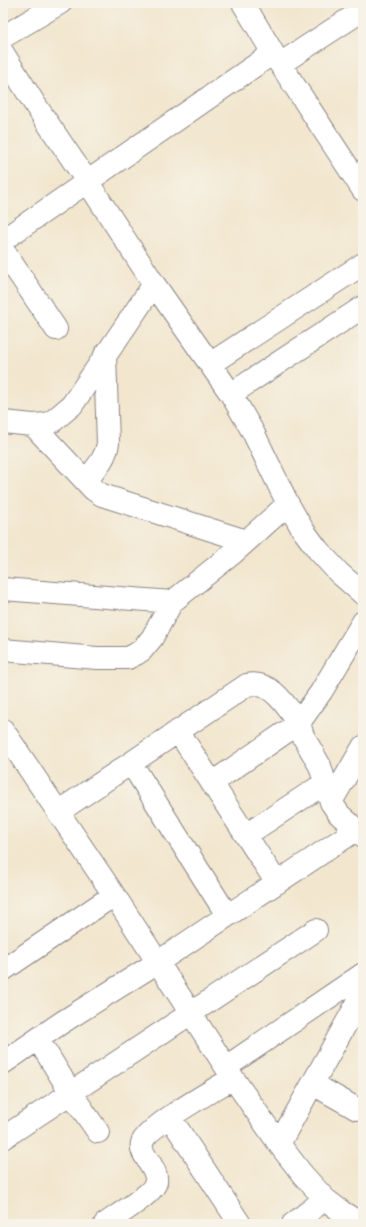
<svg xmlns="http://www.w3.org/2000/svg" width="366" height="1227" font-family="'Gochi Hand',sans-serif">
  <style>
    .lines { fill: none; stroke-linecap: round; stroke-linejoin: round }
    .minor-casing { stroke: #8a8484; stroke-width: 24 }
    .minor { stroke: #fff; stroke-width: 22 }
  </style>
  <rect width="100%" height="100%" fill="#f7f3e8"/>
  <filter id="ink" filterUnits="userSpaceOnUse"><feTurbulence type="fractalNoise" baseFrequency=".025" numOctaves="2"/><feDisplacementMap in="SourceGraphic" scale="8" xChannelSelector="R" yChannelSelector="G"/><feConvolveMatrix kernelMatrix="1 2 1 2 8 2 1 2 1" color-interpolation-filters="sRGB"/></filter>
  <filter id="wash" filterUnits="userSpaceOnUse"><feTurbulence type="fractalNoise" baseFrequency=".012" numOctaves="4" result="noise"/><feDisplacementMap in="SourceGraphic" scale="16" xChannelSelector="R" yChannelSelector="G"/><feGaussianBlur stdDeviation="0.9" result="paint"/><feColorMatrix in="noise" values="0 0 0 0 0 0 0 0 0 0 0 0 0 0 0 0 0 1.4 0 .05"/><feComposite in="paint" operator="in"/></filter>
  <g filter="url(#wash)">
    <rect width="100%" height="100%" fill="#f2e6ce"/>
  </g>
  <g filter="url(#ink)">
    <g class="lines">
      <defs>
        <path id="minor" d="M243,3L273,53L363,190
          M3,37L60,3
          M3,53L36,106L87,181L154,284L231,394L253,432L288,504L303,530L318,550L339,573L363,594
          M280,64L363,10
          M3,240L273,53
          M3,250L56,329
          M210,364L363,264
          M231,394L363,307
          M3,422L33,425L46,424L53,421L72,405L154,284
          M33,425L93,489L102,495L246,541
          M86,481C95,469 106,459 108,443L105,355
          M3,589L172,602
          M3,650L97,658H128L136,654L142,650L152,638L172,602L232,554L288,504
          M3,730L114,895L233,1078L279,1144L303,1175L325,1199L342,1212L361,1224
          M178,731L277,883
          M131,763L227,915
          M212,783L299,723L303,736L320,766L331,802L339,814L363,836
          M331,802L363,747
          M58,812L247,685C271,679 287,707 299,723L321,692L363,622
          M246,835L325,783
          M3,970L114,895
          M38,1039L71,1093L98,1132
          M3,1063L61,1023L158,962L356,830
          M226,1067L363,974
          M313,1084L357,1109L363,1108
          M170,1117L240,1224
          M3,1138L316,930
          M279,1144L363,993
          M105,1224C116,1216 154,1193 156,1182C157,1175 154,1170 151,1165C147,1158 140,1151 142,1143C146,1127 217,1088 233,1078
          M293,1224L325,1199"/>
      </defs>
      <use href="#minor" class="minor-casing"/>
      <use href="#minor" class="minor"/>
    </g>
  </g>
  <rect width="366" height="1227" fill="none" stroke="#f7f3e8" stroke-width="16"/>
</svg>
